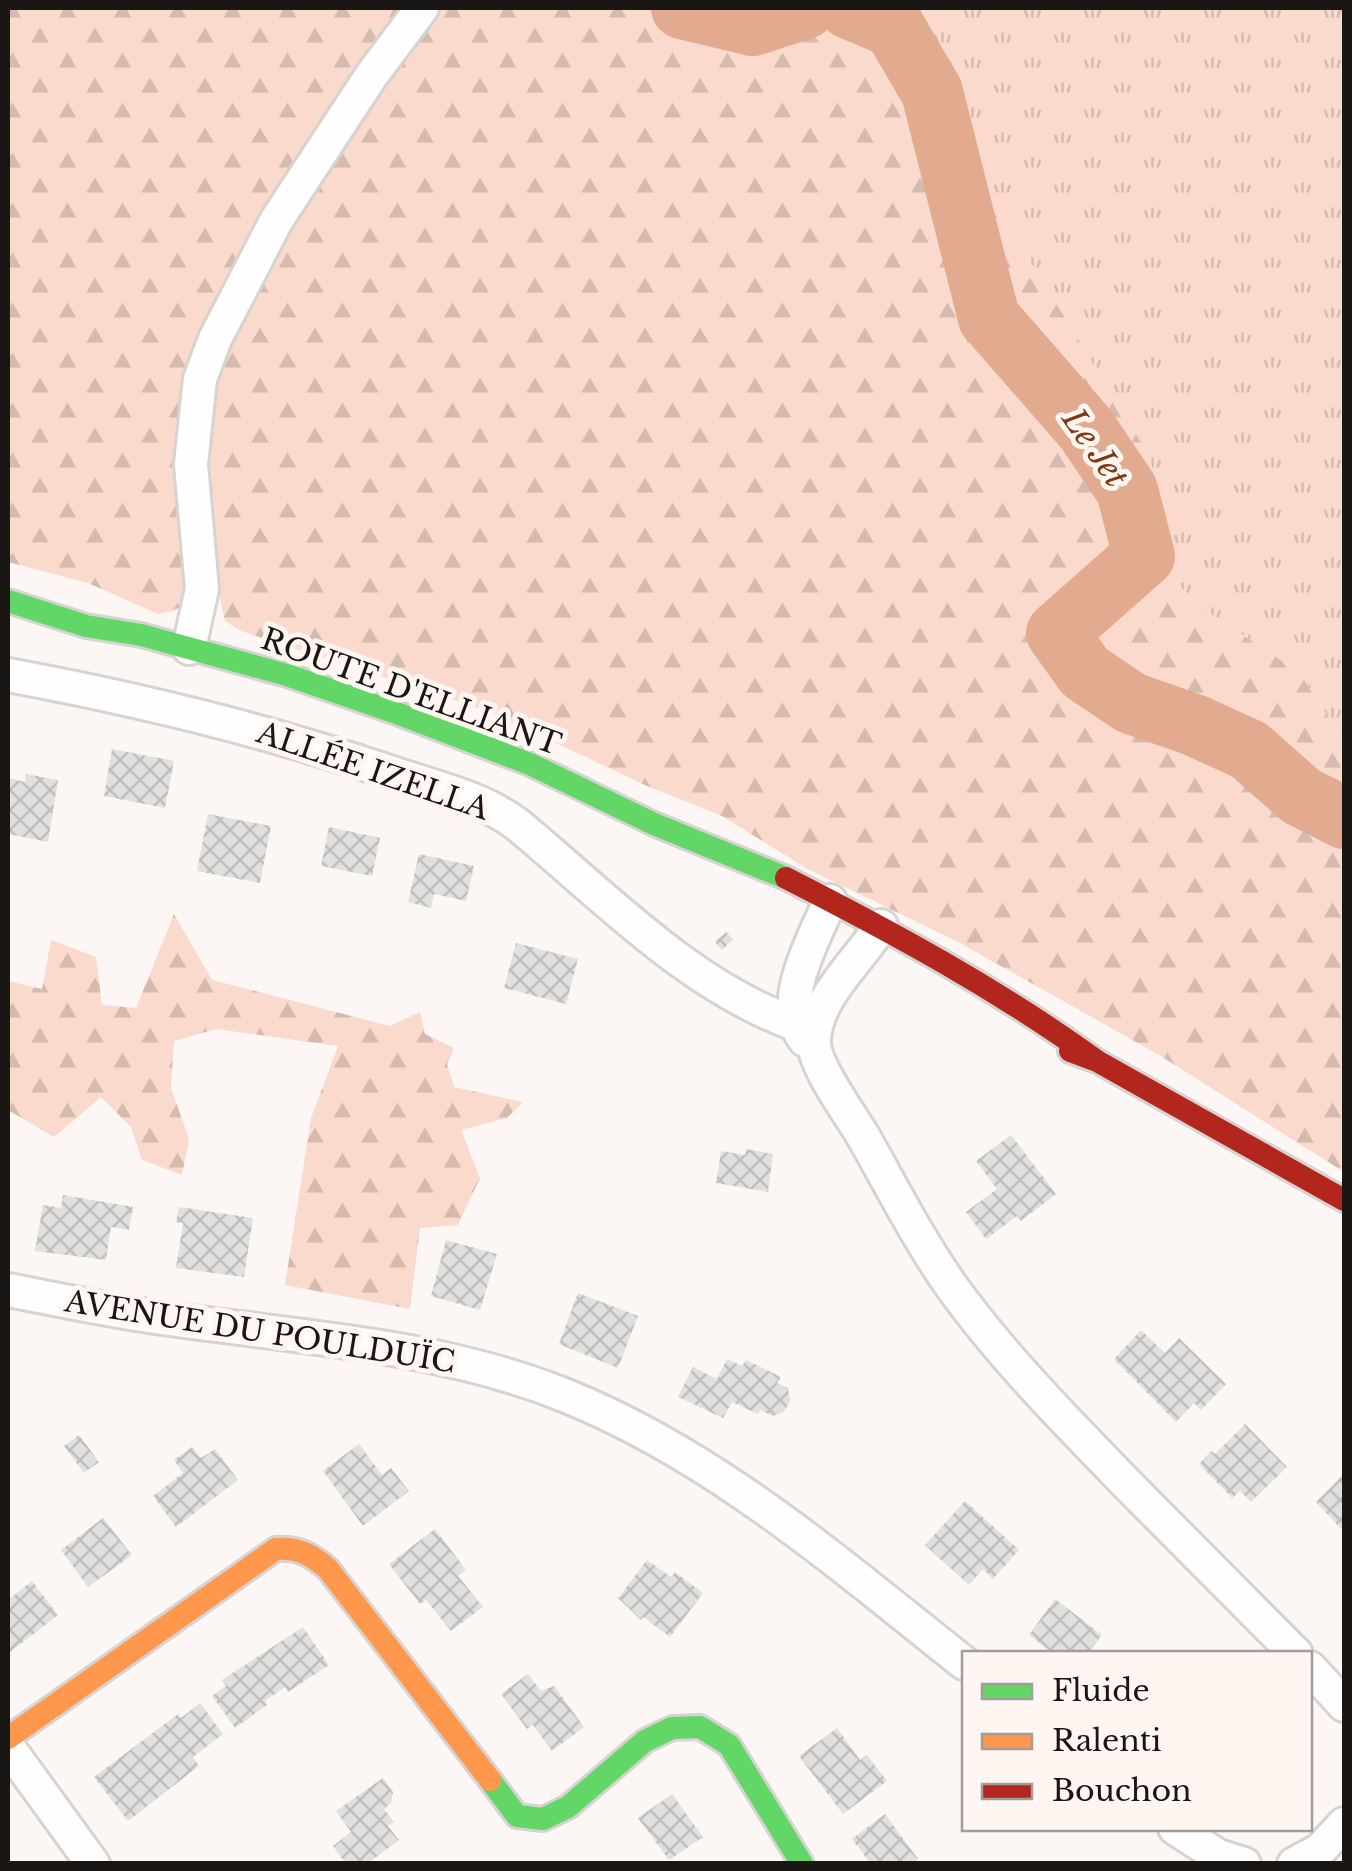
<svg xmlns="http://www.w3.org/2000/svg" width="1352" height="1871" font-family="'Libre Baskerville',serif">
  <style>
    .grass { fill: url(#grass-tufts) }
    .forest { fill: url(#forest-firs) }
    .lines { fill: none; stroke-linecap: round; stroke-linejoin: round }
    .river { stroke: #e2ab90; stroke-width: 62 }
    .building { fill: url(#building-cross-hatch) }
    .street-casing { stroke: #d7d3d1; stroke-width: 38 }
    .fast-casing { stroke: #d7d3d1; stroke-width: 28 }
    .slow-casing { stroke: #d7d3d1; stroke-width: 28 }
    .jam-casing { stroke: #d7d3d1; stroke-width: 28 }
    .street { stroke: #fffefe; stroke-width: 32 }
    .fast { stroke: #63d668; stroke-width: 22 }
    .slow { stroke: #ff974d; stroke-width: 22 }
    .jam { stroke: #b3261e; stroke-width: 22 }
    .labels { text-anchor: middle; stroke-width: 10; stroke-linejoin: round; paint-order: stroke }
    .street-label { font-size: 30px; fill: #191614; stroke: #fff6f2 }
    .water-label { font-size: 32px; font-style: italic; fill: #7f380f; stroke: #fff6f2 }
  </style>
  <defs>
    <pattern id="grass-tufts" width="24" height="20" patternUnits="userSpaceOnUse" patternTransform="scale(2.5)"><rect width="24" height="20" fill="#f9dacc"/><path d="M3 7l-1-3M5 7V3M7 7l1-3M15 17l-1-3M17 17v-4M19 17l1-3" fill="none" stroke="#d5baae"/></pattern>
    <pattern id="forest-firs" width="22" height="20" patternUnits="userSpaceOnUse" patternTransform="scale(2.5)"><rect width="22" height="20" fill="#f9dacc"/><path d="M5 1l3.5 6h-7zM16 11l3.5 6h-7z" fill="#d5baae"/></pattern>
    <pattern id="building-cross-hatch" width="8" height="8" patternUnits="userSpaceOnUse" patternTransform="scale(2.5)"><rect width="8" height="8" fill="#e0e0de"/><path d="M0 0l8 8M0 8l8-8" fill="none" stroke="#c0bfbe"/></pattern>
  </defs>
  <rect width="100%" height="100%" fill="#fcf7f5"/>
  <path class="grass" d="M897,8H1344V742L1299,672L1192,602L1166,567L1160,511L1035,269L961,169L952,63Z"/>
  <path class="forest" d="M8,8H897L952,63L962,169L1035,269L1151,459L1166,567L1192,602L1299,672L1344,742V1172L1159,1055L960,943L806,868L722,816L647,786L486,710L241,631L225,621L218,590L172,611L158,614L88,583L8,562Z
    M174,914L212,980L390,1026L420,1012L425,1034L454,1048L447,1064L454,1087L523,1102L507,1118L461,1130L480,1178L458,1225L420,1228L410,1309L285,1285L311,1118L338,1046L216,1029L174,1041L171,1088L189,1139L182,1175L142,1160L131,1127L101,1097L54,1137L8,1110V981L42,989L51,940L96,957L102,1005L136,1008Z"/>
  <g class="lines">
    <path class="river" d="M682,8L753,25L805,8
      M849,8L894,27L932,92L989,318L1086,429L1127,490L1144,556L1057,633L1085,672L1131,703L1194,725L1249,750L1301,796L1344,818"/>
  </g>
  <path class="building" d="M112,749L174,761L165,808L104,796Z
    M26,774L58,780L48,842L8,834V778L25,782Z
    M208,814L271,826L260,883L197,871Z
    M329,827L380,838L372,876L321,866Z
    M419,854L474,866L466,901L434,894L431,908L408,902Z
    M726,932L733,939L722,950L715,942Z
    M516,943L578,959L566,1004L504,988Z
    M1011,1135L1056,1194L1021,1221L1017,1216L986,1239L966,1212L997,1189L976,1161Z
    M746,1149L773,1154L768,1192L716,1183L721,1151L745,1155Z
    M63,1195L133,1207L129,1230L111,1227L106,1260L35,1251L43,1205L61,1208Z
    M179,1207L253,1218L244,1277L176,1268L183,1223L176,1222Z
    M446,1240L497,1254L480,1310L431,1296Z
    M578,1293L638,1316L618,1368L559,1344Z
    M1141,1330L1165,1353L1179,1338L1226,1384L1201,1410L1194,1403L1176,1422L1114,1359Z
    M727,1359L742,1366L746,1360L781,1377L777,1383L788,1388L790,1401L784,1412L773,1416L760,1410L758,1414L732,1402L723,1418L678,1397L693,1367L717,1379Z
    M1245,1424L1287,1467L1251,1502L1240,1491L1232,1498L1199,1464L1211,1451L1215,1454Z
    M79,1435L99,1462L84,1473L64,1446Z
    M359,1444L382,1475L391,1468L409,1491L363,1526L323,1471Z
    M192,1447L201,1458L215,1449L238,1480L176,1527L153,1496L183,1473L174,1460Z
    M1344,1474V1532L1316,1502Z
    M965,1501L1019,1550L993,1579L983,1569L969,1585L925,1545Z
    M103,1518L132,1555L88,1587L61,1550Z
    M435,1529L466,1570L458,1576L483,1607L451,1631L426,1600L420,1604L389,1564Z
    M647,1560L671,1577L675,1572L703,1593L670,1637L643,1617L641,1620L618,1598Z
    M32,1581L58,1615L9,1653L8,1600Z
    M1055,1599L1102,1635L1087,1654H1054L1029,1635Z
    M303,1627L329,1665L288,1692L285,1687L265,1701L267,1705L235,1728L212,1696L226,1686L222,1680Z
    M528,1674L541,1691L554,1686L584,1727L552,1751L533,1725L527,1729L501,1694Z
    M200,1703L223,1734L193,1757L199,1766L128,1821L94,1777L178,1714L181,1718Z
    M837,1728L860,1760L867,1755L887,1781L843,1814L799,1756Z
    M383,1778L393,1792L391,1803L384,1809L394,1822L388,1826L399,1840L367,1864H346L333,1846L351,1832L336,1811Z
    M672,1794L703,1837L669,1860L638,1818Z
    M885,1814L918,1859L912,1864H871L852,1839Z"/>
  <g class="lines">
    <defs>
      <path id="street" d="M189,648L202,589L191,464L200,379L215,339L276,221L371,76L422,8
        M8,675C138,699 266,730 392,773C434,787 483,798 518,825C605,897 688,985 795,1024
        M881,926C858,962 814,999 814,1042C814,1066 850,1114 863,1136C892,1187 918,1239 952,1287C1004,1359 1067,1422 1129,1486C1185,1542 1240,1598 1296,1654
        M805,1040C776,1005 814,938 830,901
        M8,1290C55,1299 102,1309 149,1316C288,1337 432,1342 564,1395C714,1455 839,1564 964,1663
        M1310,1668L1344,1705
        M8,1747L93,1864
        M1175,1828L1218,1856L1244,1864
        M1294,1864L1320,1850L1344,1824"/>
      <path id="fast" d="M8,601L86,626L141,635L287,675L394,712L530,764L654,824L786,878
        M490,1780L517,1816L543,1819L568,1807L645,1741L672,1728L700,1727L729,1745L802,1864"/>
      <path id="slow" d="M8,1738L276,1549C298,1547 312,1555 328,1569L490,1780"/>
      <path id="jam" d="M786,878C894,933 999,990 1097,1061
        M1070,1051L1097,1061L1344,1200"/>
    </defs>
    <use href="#street" class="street-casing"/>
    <use href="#fast" class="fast-casing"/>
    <use href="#slow" class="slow-casing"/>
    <use href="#jam" class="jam-casing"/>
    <use href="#street" class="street"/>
    <use href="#fast" class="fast"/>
    <use href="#slow" class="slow"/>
    <use href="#jam" class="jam"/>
  </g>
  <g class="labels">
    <g class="street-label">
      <text transform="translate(411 692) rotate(20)" y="10">ROUTE D'ELLIANT</text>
      <text transform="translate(373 771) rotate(19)" y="10">ALLÉE IZELLA</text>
      <text transform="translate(260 1332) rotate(9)" y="10">AVENUE DU POULDUÏC</text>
    </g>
    <g class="water-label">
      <text transform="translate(1095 448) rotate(55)" y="11">Le Jet</text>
    </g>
  </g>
  <rect width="1352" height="1871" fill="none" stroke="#191614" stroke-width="20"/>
  <rect x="962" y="1651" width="350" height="180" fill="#fff6f2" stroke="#a39c99" stroke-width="2.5"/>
  <rect x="982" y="1684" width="50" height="15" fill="#63d668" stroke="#a39c99" stroke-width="2.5"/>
  <text x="1052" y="1701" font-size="30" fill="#191614">Fluide</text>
  <rect x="982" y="1734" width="50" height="15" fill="#ff974d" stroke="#a39c99" stroke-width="2.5"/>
  <text x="1052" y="1751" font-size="30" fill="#191614">Ralenti</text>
  <rect x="982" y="1784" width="50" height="15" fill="#b3261e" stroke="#a39c99" stroke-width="2.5"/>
  <text x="1052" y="1801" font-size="30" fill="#191614">Bouchon</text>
</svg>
